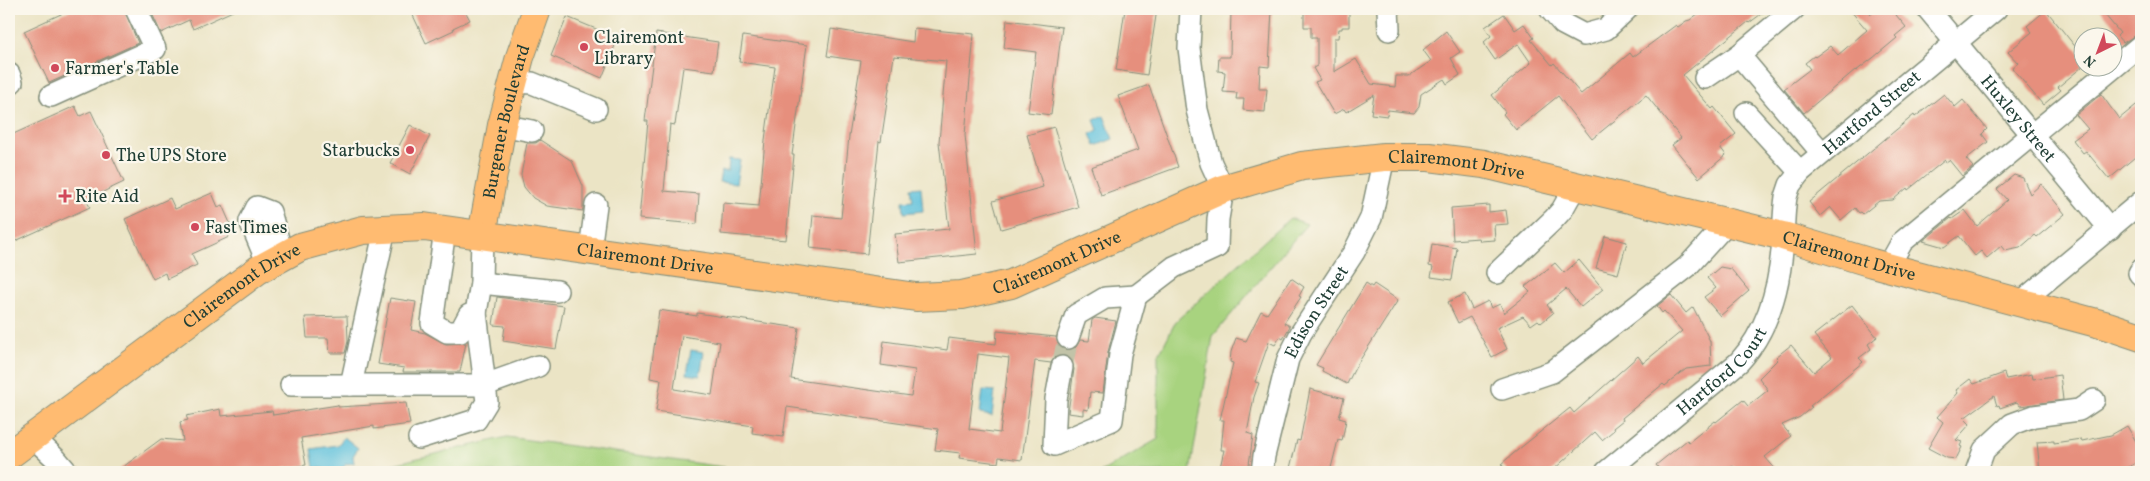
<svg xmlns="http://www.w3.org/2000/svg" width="2150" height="481" font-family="Vollkorn,serif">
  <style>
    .green { fill: #a8d37f; stroke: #64885a }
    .water { fill: #5ec1dc; stroke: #3e7f88 }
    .building { fill: #e68f7d; fill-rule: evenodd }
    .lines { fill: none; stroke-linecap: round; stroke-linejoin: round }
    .minor-tunnel { stroke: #c2c3a8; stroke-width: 21; stroke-dasharray: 21 11; stroke-linecap: butt }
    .minor-casing { stroke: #85907c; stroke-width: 24 }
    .major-casing { stroke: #85907c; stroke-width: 30 }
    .minor { stroke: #fff; stroke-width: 21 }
    .major { stroke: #ffbb71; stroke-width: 28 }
    .poi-dot { fill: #d1495b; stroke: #fbf7ec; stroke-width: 2 }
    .labels { text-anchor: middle; stroke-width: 4.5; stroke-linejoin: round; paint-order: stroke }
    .poi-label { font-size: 18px; fill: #1f3d34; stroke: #fbf7ec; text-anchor: start }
    .street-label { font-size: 18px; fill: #1f3d34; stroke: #fbf7ec }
  </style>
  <rect width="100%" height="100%" fill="#fbf7ec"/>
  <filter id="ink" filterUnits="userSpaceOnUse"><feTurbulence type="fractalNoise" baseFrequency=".02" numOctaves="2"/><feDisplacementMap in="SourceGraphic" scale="10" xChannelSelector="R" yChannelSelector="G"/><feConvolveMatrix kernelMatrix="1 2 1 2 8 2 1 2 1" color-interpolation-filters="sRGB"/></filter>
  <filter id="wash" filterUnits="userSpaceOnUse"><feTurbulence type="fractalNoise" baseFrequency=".0096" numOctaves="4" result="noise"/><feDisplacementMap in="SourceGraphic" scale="20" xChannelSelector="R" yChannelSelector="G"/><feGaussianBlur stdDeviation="1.12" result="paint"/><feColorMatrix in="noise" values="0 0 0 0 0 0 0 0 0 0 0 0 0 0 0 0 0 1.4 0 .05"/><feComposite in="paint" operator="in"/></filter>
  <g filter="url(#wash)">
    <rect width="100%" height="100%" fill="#ebe4c5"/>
    <path class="green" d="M1290,218L1307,224L1213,336L1190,472H1101L1158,439V356L1176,321Z
      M507,437L759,472H373L389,465Z"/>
    <path class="water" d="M1104,116L1113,139L1095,146L1090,134L1098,130L1094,120Z
      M729,159L740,160L736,184L719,182L721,171H728Z
      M921,187L923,211L904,213L903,201L913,200L911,188Z
      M691,350L704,352L700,376L687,374Z
      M983,390L995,391L992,416L980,414Z
      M344,437L358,448L353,456L354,463L346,464L340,472H328L321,467L314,468L311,449L338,445Z"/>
    <g id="blocks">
      <path class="building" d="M72,9H124L138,43L49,83L24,31Z
        M150,9H237L193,29L189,20L161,33Z
        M410,9H464L470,20L453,28L454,30L426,43Z
        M1125,9H1157L1147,75L1116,70Z
        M1231,9H1272L1269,67L1260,66L1259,89H1267L1265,112L1243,110L1244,99H1236L1237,93L1223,92L1225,72L1218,71L1219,57H1230Z
        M1304,9H1349V27H1342V29H1339L1338,38H1334V72L1356,59L1371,84L1395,87L1396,76H1409L1431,61L1423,50L1446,31L1460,52L1451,58L1460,75L1447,84L1444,79L1421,94L1419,107L1414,113L1388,110L1387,116L1371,114L1374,95L1346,112L1344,109L1334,114L1315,82L1320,80L1313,68L1317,66V38H1311V27H1304Z
        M1704,9H1768L1749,23L1748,22L1683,75L1712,109L1714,107L1736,134L1720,147L1726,155L1699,178L1672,145L1681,138L1646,95L1592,139L1558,96L1516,130L1503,114L1505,112L1492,95L1531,63L1518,44L1495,60L1486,47L1484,42L1491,36L1485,27L1504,14L1515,30L1524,24L1534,38L1531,40L1552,65L1554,63L1581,94L1630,53L1633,57L1676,25L1678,27L1686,21L1690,20Z
        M1849,9H1867L1871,14L1878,9H1891L1906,27L1895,36L1897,38L1873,58L1856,71L1855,70L1804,113L1784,89L1810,69L1805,63L1814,56L1815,57L1830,46L1838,55L1867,30Z
        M2100,9H2136L2141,15V23L2135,28L2139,33L2123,43L2117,36L2120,33Z
        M2046,10L2082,55V67L2058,87L2061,90L2043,105L2012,68L2018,63L2008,52L2032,32L2027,26Z
        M567,17L618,38L602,78L551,56Z
        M1007,20L1062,27L1051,115L1028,112L1036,52L1004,48Z
        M914,28L974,34L965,135L977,254L899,262L895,234L949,229L939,142L946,61L894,56L881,142L879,141L867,254L810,248L813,215L841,218L849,136L861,61L827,56L831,29L913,42Z
        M656,33L718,42L714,71L683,67L675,125L670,124L664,191L699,194L697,224L639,219L648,121H645Z
        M743,36L807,45L792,155H794L786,240L721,234L723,203L759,206L765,140L775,67L739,62Z
        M1149,85L1178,167L1101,195L1091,167L1138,150L1118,96Z
        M1944,94L1955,107L1963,100L1987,129L1982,134L1988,142L1966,159L1973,167L1962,176L1949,160L1946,162L1945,160L1908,190L1907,188L1893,200L1879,201L1863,214L1861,212L1859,213L1855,208L1841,220L1830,207L1820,216L1809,202L1914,115L1915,117Z
        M2101,94L2119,119L2141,101V152L2109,179L2086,151L2083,153L2073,140L2088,129L2076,115Z
        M75,106L80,116L91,111L124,182L86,200L90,207L9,244V136Z
        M410,125L430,136L410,174L390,163Z
        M1054,127L1078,207L1001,229L993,201L1043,187L1027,135Z
        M540,140L572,161L583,186V211L547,206L533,198L524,187L521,175L527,143H536Z
        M2014,175L2023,178L2030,194L2041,184L2065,214L2037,237L2035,235L2020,248L2005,251L2001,246L1987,258L1981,251L1975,256L1959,236L1944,247L1923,241L1951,218L1952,219L1965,210L1977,226L2007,200L1997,189Z
        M212,193L218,207L222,205L230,223L224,226L229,237L192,254L197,265L167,279L165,273L153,279L125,219L170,198L175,209Z
        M1489,205V212L1506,210L1508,224L1494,225L1495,240L1480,241L1479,238L1453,240L1451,208Z
        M1605,236L1627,242L1618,274L1596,268Z
        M1432,244L1457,248L1452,280L1431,277L1433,267L1429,266Z
        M1579,260L1603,289L1581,307L1566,289L1547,305L1553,313L1541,323L1538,320L1531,325L1523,316L1497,328L1507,349L1492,357L1470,317L1458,323L1448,302L1465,294L1472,309L1488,301L1491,308L1500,304L1504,313L1530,292L1525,287L1555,263L1564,273Z
        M1720,267L1731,269L1749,291L1720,316L1704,297L1716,288L1707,278Z
        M1291,278L1304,287L1299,296L1301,297L1284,323L1290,326L1283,339L1280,337L1275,345L1269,342L1255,382L1259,383L1254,397L1247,433L1253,435L1248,472H1219L1224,450H1221L1224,420H1220L1233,363L1230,362L1231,352L1236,338L1246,341L1261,311L1267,314Z
        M1366,283L1372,287L1374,284L1398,300L1355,368L1347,384L1322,371L1323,368L1316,365Z
        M1671,295L1686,313L1693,307L1710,341L1711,366L1686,369L1665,386L1663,384L1622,418L1623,420L1613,428L1614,430L1602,440L1595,432L1551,472H1509L1501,464L1519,449L1570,408L1574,413L1638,356L1643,363L1682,331L1664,311L1662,313L1657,306Z
        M497,297L564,306L556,349L503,341L505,326L493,325Z
        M390,298L416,302L411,330L425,333L446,344L466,343L460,372H403L404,368L378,364Z
        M1852,305L1877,337L1868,344L1871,349L1859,358L1863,362L1810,406L1812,407L1800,417L1782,425L1791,436L1765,457L1778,472H1738L1733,466L1725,472H1662L1656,465L1687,440L1689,442L1715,421L1716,422L1743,400L1748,406L1768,390L1759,378L1778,359L1776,357L1791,345L1814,372L1832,357L1814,335Z
        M659,310L697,316V313L799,328L791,379L911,396L915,370L881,365L884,341L947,350L949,338L996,344L997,331L1056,337L1059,346L1070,350L1076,347L1080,340L1089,341L1092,320L1095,318L1116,321L1108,352L1103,393L1090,392L1088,410L1083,409V415L1068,413L1074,369L1070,358L1065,355H1058L1051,363L1035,361L1022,460L999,457L998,463L959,458L960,453L935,450L938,429L787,407L783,437L752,433L753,426L656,411L661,380L650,378ZM682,336L720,342L712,395L674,389ZM978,354L1009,358L1000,433L969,429Z
        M347,316L348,341L345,353H330L328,338H307L305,317Z
        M2004,373L2006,379L2032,374L2033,379L2060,375L2063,400L2020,406L2017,402L2000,408L1999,405L1997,406L1994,396L1964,418L1970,424L1956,440L1962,442L1960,446L1962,447L1956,459L1947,458L1928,448L1943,422L1937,417L1958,393L1956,390L1970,379L1974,384Z
        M1310,389L1344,398L1339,418L1346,420L1342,441L1338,440L1330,472H1289L1297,440L1300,441Z
        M406,403L410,424L374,429V426L301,438L306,465L256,472H116L161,439L183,441L180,422L188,420L186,416L220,409L221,416L272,411L273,415L338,405V407Z
        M2127,426L2141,450V460L2120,472H2040L2037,442L2054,441V443L2081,439L2082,441L2111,435Z"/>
    </g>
  </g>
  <g filter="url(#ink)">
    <use href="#blocks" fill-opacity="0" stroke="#85907c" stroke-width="1"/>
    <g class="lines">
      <path class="minor-tunnel" d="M1062,367L1068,338"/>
      <defs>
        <g id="minor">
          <path d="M1388,9L1389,30"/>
          <path d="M1550,9L1563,24L1584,35L1606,29L1627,9"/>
          <path id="s1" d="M1928,9L2110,229"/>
          <path d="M1739,55L1822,153"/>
          <path d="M9,74L12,82L9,84"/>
          <path d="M1705,78L1739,55L1794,9"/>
          <path d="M513,82L532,83L596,109"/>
          <path d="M51,96L155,49L136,9"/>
          <path d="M1746,113L1800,172"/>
          <path d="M502,125L532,131"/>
          <path d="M590,250L596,205"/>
          <path d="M268,264L250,221L257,207L270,212L283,256"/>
          <path d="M1888,267L1902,242L2141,45"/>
          <path d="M2141,270L2139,273L2141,275"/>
          <path d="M1497,273L1553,220L1562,210L1576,185"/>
          <path d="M481,283L557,291"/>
          <path d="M1136,296L1174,267L1217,247L1218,219L1223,189L1211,163L1197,110L1189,48L1191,9"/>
          <path d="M2021,302L2141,202"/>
          <path d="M476,313L481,283L482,235"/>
          <path d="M1062,367L1056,399L1054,445L1112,420L1120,354L1136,296L1105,298L1076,315L1068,338"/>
          <path d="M291,385H485L538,366"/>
          <path d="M351,385L385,229"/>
          <path d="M1502,389L1552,372L1687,267L1727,223"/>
          <path d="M33,437L56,459L67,472"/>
          <path d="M419,438L476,420L487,402L476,313L469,315L460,332H447L432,323L445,230"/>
          <path id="s2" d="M1262,472L1264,456L1288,359L1301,333L1354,252L1371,218L1384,157"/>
          <path id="s3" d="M1606,472L1739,362C1770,328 1781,281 1783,236C1784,223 1784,210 1786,197L1790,185L1800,172L1996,9"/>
          <path d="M1976,472L1984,450L2012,424L2034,416L2079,410L2094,400"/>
        </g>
        <g id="major">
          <path id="s4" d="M482,235L502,125L520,57L537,9"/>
          <path id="s5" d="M9,455L258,270L300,247L363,230L424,227L916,297L962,295L1011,284L1223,189L1302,166L1384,157H1429L1484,164L1783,236L1872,263L2108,326L2141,337"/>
        </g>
      </defs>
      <use href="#minor" class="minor-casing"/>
      <use href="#major" class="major-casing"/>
      <use href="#minor" class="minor"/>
      <use href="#major" class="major"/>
    </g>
  </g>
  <g class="poi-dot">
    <circle cx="584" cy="47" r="5"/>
    <circle cx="55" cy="68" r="5"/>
    <circle cx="410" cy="150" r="5"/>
    <circle cx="106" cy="155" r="5"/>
    <path d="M62.5 188.5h5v5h5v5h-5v5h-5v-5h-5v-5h5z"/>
    <circle cx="195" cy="227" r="5"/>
  </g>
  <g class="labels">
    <g class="poi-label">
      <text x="594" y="43">Clairemont<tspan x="594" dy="21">Library</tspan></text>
      <text x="65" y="74">Farmer's Table</text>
      <text x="400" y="156" text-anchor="end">Starbucks</text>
      <text x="116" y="161">The UPS Store</text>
      <text x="75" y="202">Rite Aid</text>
      <text x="205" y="233">Fast Times</text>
    </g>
    <g class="street-label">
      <text dy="6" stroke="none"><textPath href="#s3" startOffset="470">Hartford Street</textPath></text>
      <text dy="6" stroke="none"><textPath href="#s1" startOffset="142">Huxley Street</textPath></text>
      <text dy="6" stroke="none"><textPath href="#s4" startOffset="116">Burgener Boulevard</textPath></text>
      <text dy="6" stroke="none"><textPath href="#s5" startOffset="1548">Clairemont Drive</textPath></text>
      <text dy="6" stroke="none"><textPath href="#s5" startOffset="1952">Clairemont Drive</textPath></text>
      <text dy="6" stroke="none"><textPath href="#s5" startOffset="708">Clairemont Drive</textPath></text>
      <text dy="6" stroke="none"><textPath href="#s5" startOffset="1128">Clairemont Drive</textPath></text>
      <text dy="6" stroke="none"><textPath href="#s5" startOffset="288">Clairemont Drive</textPath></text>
      <text dy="6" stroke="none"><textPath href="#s2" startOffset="171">Edison Street</textPath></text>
      <text dy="6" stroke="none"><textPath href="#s3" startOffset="154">Hartford Court</textPath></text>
    </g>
  </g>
  <rect width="2150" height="481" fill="none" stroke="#fbf7ec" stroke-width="30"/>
  <g transform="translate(2098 52) rotate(222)"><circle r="24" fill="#fbf7ec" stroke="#a3ada2"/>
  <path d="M0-4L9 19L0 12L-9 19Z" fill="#d1495b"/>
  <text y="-8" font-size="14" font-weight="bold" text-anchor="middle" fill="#1f3d34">N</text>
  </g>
</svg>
